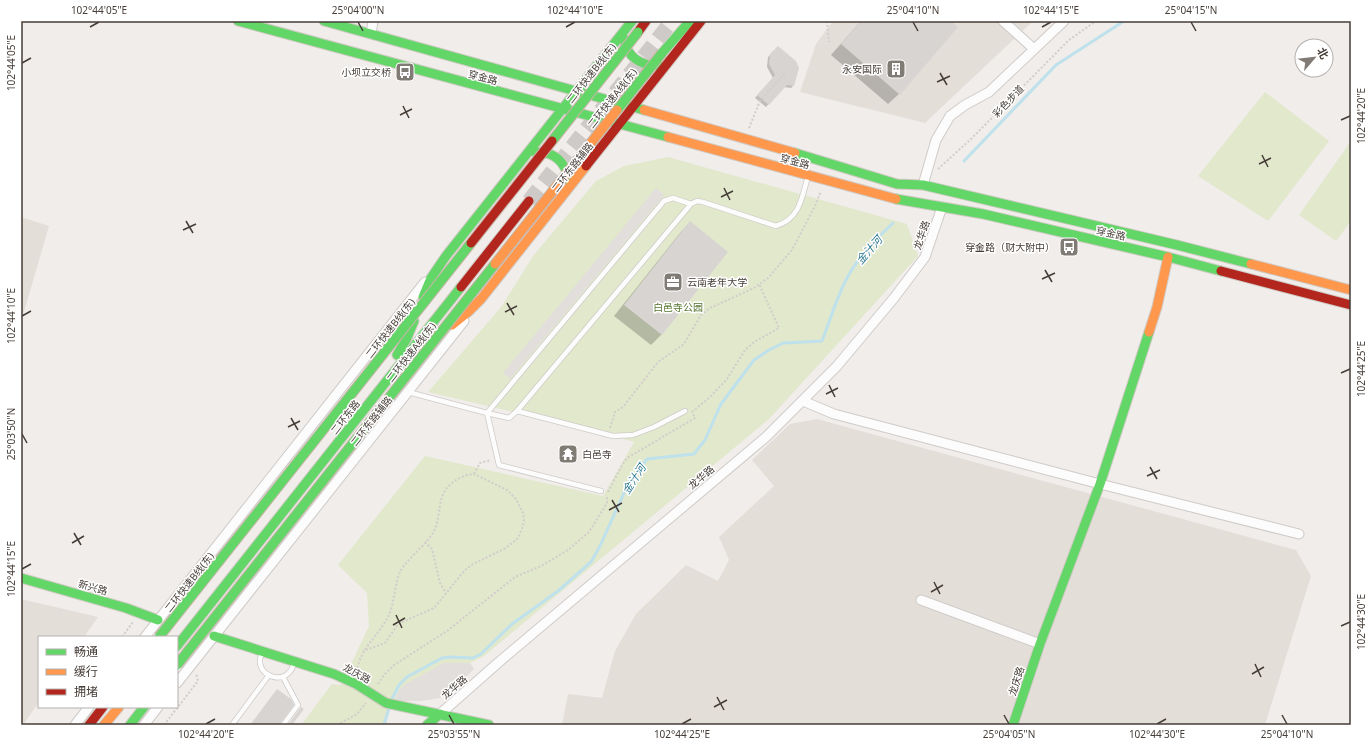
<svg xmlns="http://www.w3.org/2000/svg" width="1372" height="746" font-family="'Noto Sans','Noto Sans SC',sans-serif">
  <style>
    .residential { fill: #e3ded8 }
    .green { fill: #e2e8cc }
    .parking { fill: #e1dedc }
    .shadow { fill: #0003 }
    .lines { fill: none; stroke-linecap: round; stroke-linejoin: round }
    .stream { stroke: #bee1ec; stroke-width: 3 }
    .building { fill: #d8d4d2 }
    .primary-tunnel { stroke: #cecac7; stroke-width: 15; stroke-dasharray: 15 8; stroke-linecap: butt }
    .lane-casing { stroke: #cecbc8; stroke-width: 6 }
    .street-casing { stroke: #cecbc8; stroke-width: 11 }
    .fast-casing { stroke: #d0cac4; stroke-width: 11 }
    .slow-casing { stroke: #d0cac4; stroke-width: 11 }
    .jam-casing { stroke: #d0cac4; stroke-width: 11 }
    .path { stroke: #d1cdcb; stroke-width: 2; stroke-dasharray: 2 2; stroke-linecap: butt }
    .lane { stroke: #fdfcfc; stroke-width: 4.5 }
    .street { stroke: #fdfcfc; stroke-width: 9 }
    .fast { stroke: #63d668; stroke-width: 9 }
    .slow { stroke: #ff974d; stroke-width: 9 }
    .jam { stroke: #b3261e; stroke-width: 9 }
    .fast-bridge-casing { stroke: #c6b5a7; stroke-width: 11; stroke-linecap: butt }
    .slow-bridge-casing { stroke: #c6b5a7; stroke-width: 11; stroke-linecap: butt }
    .jam-bridge-casing { stroke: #c6b5a7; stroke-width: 11; stroke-linecap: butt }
    .fast-bridge { stroke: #63d668; stroke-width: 9 }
    .slow-bridge { stroke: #ff974d; stroke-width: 9 }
    .jam-bridge { stroke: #b3261e; stroke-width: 9 }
    .ticks { fill: none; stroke: #453d37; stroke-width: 1.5 }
    .labels { text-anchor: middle; stroke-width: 3; stroke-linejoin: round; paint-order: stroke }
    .poi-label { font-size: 10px; fill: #453d37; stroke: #fff; text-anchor: end }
    .street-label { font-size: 10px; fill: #453d37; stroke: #fff }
    .park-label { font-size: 10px; fill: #55742e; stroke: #fff }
    .water-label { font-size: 11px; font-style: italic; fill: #317c94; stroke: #fff }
    .neatline { fill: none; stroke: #453d37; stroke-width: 1.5 }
    .ticks-label { font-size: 10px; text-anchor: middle; fill: #453d37 }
  </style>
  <rect width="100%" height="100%" fill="#f0edeb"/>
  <path class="residential" d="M833,21H1033L925,123L800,92L816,44Z
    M21,217L49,226L21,322Z
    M817,419L1296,550L1311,576L1265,725H562L568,694L602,698L615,651L636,614L686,565L718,581L729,560L719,537L774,486L752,460L790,424Z
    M21,599L98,617L84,637H39V702L23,725H21Z"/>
  <path class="green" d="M1265,92L1329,141L1268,221L1198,176Z
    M1351,141V221L1336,241L1299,215Z
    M668,157L907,224L918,256L769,419L484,656L470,663H444L398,691L383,725H301L332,684L341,685L369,626L367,593L338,565L425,456L603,496L634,442L607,434L428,392L502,306L533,256L596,181L624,166Z"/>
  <path class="parking" d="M656,188L664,195L510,379L503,373Z
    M444,663H470L474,669L455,688L440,698L421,701H394L398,691L404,685Z"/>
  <path class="shadow" d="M861,21H949L899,94L888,104L831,55Z
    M778,47L793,86L791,88L784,87L766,107L755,98L773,78L767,67L768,57Z
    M690,222L727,252L661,335L651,345L614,316L680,233Z"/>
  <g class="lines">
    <path class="stream" d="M964,161L1056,65L1124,21
      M391,701L399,685L407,677L442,658L451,657L473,658L481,654L512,624L558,591L591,562L600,546L629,482L647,459L694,454L705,440L721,404L754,360L769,350L783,343L822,341C830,321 836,299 846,280C856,259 876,239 893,223
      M384,725L389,708"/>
  </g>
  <path class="building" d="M861,21H951L958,27L900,95L841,44Z
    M778,46L796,61L799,68L794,86L787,85L769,105L757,95L775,75L769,64L770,54Z
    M690,221L728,252L662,335L624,305Z
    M277,689L291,699L294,705L279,725H250Z
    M301,707L304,709L292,725H288Z"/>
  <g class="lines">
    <path class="primary-tunnel" d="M529,201L672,21"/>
    <defs>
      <path id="lane" d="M408,392L487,413L509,418L517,411L691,204L697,201L703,202L776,226C800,219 802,197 808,176
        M517,411L613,436L633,435L654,427L685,411
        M601,491L499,465L487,413L664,201L673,198L691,204
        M262,653C251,676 288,689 294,663
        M232,725L269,675
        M283,725L298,705L283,677"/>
      <path id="street" d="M1003,21L1034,49
        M371,34L373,21
        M923,185L936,140L950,116L965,105L989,92L1064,21
        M803,401L834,414L1100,484L1299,534
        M921,600L1040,644
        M145,637L425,282
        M177,683L464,321
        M440,714L499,662L766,437L837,366L894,298L925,257L942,207
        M75,725L89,707
        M144,725L158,707"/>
      <path id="fast" d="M238,21L668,137
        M324,21L644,110
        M624,39C627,58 642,66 660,66
        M662,53L690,21
        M535,152C554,151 566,162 569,181
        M795,153L897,184L923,185L1177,245L1251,264
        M896,199L983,214L1168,257L1221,271
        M423,297L431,278L446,256L632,21
        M397,355L406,340L414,321
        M21,578L126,608L158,620
        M214,636L334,674L356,684L386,703L489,725
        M177,646L461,287
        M130,725L144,707
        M427,725L440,714
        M1013,725L1040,644L1100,484L1149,332"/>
      <path id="slow" d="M644,110L795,153
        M668,137L896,199
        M1251,264L1351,290
        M452,325L468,312L481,299L586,166
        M1149,332L1157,307L1168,257
        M104,725L119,707"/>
      <path id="jam" d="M638,32L646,21
        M586,166L701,21
        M1221,271L1351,305
        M461,287L529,201
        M89,725L103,707"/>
    </defs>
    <use href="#lane" class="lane-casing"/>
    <use href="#street" class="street-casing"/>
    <use href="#fast" class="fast-casing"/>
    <use href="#slow" class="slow-casing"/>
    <use href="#jam" class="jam-casing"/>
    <path class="path" d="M827,21L829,42
      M749,128L760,101L785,73
      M938,169L971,139L1069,40L1096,21
      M692,412L709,398L727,379L745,350L754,342L779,328L759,284
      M610,428L615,412L623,407L658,362L684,344L701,315L710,308L754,288L768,278L792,250L815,206L821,191
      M474,474L480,463L491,460
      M608,492L622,465L627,458L695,418L692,412
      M425,542L432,549L440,583L446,593
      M122,637L133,622
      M357,672C359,650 378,636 388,617C395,603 394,583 401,570C410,556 424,547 433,533C441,520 437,502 446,489C452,481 465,474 474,474L507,490L516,499L523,513L524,519L523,526L518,538L506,548L473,564L465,570L434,608L398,624L385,643L363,651
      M378,684L384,675L394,665L447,631L515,577L541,566L568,550L589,532L607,503V496
      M164,725L198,681L196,674
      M337,725L357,714L366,703"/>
    <use href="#lane" class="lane"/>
    <use href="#street" class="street"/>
    <use href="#fast" class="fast"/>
    <use href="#slow" class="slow"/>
    <use href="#jam" class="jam"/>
    <defs>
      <path id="fast-bridge" d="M617,110L662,53
        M552,141L638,32
        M159,637L471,243
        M177,665L495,264"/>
      <path id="slow-bridge" d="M495,264L617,110"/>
      <path id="jam-bridge" d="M471,243L552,141"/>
    </defs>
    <use href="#fast-bridge" class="fast-bridge-casing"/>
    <use href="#slow-bridge" class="slow-bridge-casing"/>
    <use href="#jam-bridge" class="jam-bridge-casing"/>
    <use href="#fast-bridge" class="fast-bridge"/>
    <use href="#slow-bridge" class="slow-bridge"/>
    <use href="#jam-bridge" class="jam-bridge"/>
  </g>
  <path class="ticks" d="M358,22L363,31M913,22L918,31M1191,22L1196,31M90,27L99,22M566,27L575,22M1042,27L1051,22M22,63L31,58M940,73L947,85M937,82L950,76M403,106L409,118M400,115L412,109M1341,120L1350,116M1262,155L1268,167M1259,164L1271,158M724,188L730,200M721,197L733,191M186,221L193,233M183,230L196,224M1045,270L1052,282M1042,279L1055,273M507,303L514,315M505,312L517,306M22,316L31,311M1341,373L1350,369M829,385L835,397M826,394L838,388M291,418L298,430M288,427L300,421M22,434L27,443M1150,467L1157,479M1147,476L1160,470M612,500L619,512M609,510L622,503M74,533L81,545M72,543L84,536M22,569L31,564M934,582L940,594M931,592L943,585M396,615L402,628M393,625L405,618M1341,626L1350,622M1255,664L1261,677M1252,674L1264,667M717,697L724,710M714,707L727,700M449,715L454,724M1004,715L1009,724M1282,715L1287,724M206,724L215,719M682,724L691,719M1157,724L1166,719"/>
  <defs>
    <symbol id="building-square" viewBox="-11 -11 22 22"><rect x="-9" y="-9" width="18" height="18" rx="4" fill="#817b76" stroke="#fff"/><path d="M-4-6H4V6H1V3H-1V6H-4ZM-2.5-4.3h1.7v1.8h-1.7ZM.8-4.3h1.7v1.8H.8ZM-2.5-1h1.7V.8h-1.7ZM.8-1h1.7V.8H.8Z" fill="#fff"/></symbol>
    <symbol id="bus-square" viewBox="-11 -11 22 22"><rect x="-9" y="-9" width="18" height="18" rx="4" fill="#817b76" stroke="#fff"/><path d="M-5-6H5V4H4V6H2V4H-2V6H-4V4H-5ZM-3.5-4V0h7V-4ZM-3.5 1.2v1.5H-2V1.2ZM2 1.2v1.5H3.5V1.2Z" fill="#fff"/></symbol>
    <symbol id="office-square" viewBox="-11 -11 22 22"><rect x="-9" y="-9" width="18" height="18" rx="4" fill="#817b76" stroke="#fff"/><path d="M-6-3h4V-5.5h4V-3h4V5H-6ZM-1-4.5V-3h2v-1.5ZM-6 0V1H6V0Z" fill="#fff"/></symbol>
    <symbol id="temple-square" viewBox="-11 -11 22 22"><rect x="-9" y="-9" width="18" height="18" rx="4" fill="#817b76" stroke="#fff"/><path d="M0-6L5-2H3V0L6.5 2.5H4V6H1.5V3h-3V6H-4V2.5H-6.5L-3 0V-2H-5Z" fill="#fff"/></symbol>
  </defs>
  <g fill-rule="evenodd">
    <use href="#building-square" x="885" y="58" width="22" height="22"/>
    <use href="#bus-square" x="394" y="61" width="22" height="22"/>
    <use href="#bus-square" x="1058" y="236" width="22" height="22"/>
    <use href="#office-square" x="662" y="271" width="22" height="22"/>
    <use href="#temple-square" x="557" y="443" width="22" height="22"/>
  </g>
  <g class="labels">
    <g class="poi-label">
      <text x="882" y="73">永安国际</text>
      <text x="391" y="76">小坝立交桥</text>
      <text x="1055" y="251">穿金路（财大附中）</text>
      <text x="687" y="286" text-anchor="start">云南老年大学</text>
      <text x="582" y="458" text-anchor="start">白邑寺</text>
    </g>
    <g class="street-label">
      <text transform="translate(591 73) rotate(-52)" y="4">二环快速B线(东)</text>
      <text transform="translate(483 77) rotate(15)" y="4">穿金路</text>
      <text transform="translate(612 98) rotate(-52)" y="4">二环快速A线(东)</text>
      <text transform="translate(1008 101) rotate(-46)" y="4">彩色步道</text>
      <text transform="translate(795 161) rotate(15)" y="4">穿金路</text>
      <text transform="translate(572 167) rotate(-52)" y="4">二环东路辅路</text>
      <text transform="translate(1111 233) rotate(13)" y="4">穿金路</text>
      <text transform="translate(921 235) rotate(-71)" y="4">龙华路</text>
      <text transform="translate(390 328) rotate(-52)" y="4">二环快速B线(东)</text>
      <text transform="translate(411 352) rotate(-52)" y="4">二环快速A线(东)</text>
      <text transform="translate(345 417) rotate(-52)" y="4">二环东路</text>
      <text transform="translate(371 421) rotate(-52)" y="4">二环东路辅路</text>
      <text transform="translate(701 477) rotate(-40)" y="4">龙华路</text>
      <text transform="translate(189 582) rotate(-52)" y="4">二环快速B线(东)</text>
      <text transform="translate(93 587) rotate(16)" y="4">新兴路</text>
      <text transform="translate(357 673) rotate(28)" y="4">龙庆路</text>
      <text transform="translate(1016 681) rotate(-72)" y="4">龙庆路</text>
      <text transform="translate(454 687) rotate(-41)" y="4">龙华路</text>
    </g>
    <g class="park-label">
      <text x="678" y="311">白邑寺公园</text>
    </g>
    <g class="water-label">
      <text transform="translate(869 250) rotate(-49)" y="4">金汁河</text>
      <text transform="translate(634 479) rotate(-57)" y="4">金汁河</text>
    </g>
  </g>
  <rect width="1372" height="746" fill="none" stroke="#ffffff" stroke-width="44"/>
  <rect x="38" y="636" width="140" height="72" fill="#ffffff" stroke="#b5b1af"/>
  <rect x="46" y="649" width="20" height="6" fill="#63d668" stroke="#b5b1af"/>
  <text x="74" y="656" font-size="12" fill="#453d37">畅通</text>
  <rect x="46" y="669" width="20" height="6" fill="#ff974d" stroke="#b5b1af"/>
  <text x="74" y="676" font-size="12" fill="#453d37">缓行</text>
  <rect x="46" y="689" width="20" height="6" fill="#b3261e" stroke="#b5b1af"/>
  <text x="74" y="696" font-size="12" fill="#453d37">拥堵</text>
  <g transform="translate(1314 58) rotate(62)"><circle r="19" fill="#ffffff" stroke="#b5b1af"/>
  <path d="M0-3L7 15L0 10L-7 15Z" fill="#817b76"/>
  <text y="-6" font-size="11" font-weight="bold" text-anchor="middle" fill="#453d37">北</text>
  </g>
  <rect x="22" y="22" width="1328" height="702" class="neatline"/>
  <g class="ticks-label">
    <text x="99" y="14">102°44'05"E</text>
    <text x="358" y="14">25°04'00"N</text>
    <text x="575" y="14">102°44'10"E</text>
    <text x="913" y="14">25°04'10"N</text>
    <text x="1051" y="14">102°44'15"E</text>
    <text x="1191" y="14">25°04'15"N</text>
    <text transform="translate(11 63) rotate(-90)" y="4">102°44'05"E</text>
    <text transform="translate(1361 116) rotate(-90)" y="4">102°44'20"E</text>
    <text transform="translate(11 316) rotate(-90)" y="4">102°44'10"E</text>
    <text transform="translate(1361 369) rotate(-90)" y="4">102°44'25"E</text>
    <text transform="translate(11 434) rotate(-90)" y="4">25°03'50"N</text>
    <text transform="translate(11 569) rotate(-90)" y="4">102°44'15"E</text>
    <text transform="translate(1361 622) rotate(-90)" y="4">102°44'30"E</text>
    <text x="206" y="738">102°44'20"E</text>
    <text x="454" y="738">25°03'55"N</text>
    <text x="682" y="738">102°44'25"E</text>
    <text x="1009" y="738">25°04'05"N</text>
    <text x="1157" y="738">102°44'30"E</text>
    <text x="1287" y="738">25°04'10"N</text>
  </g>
</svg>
